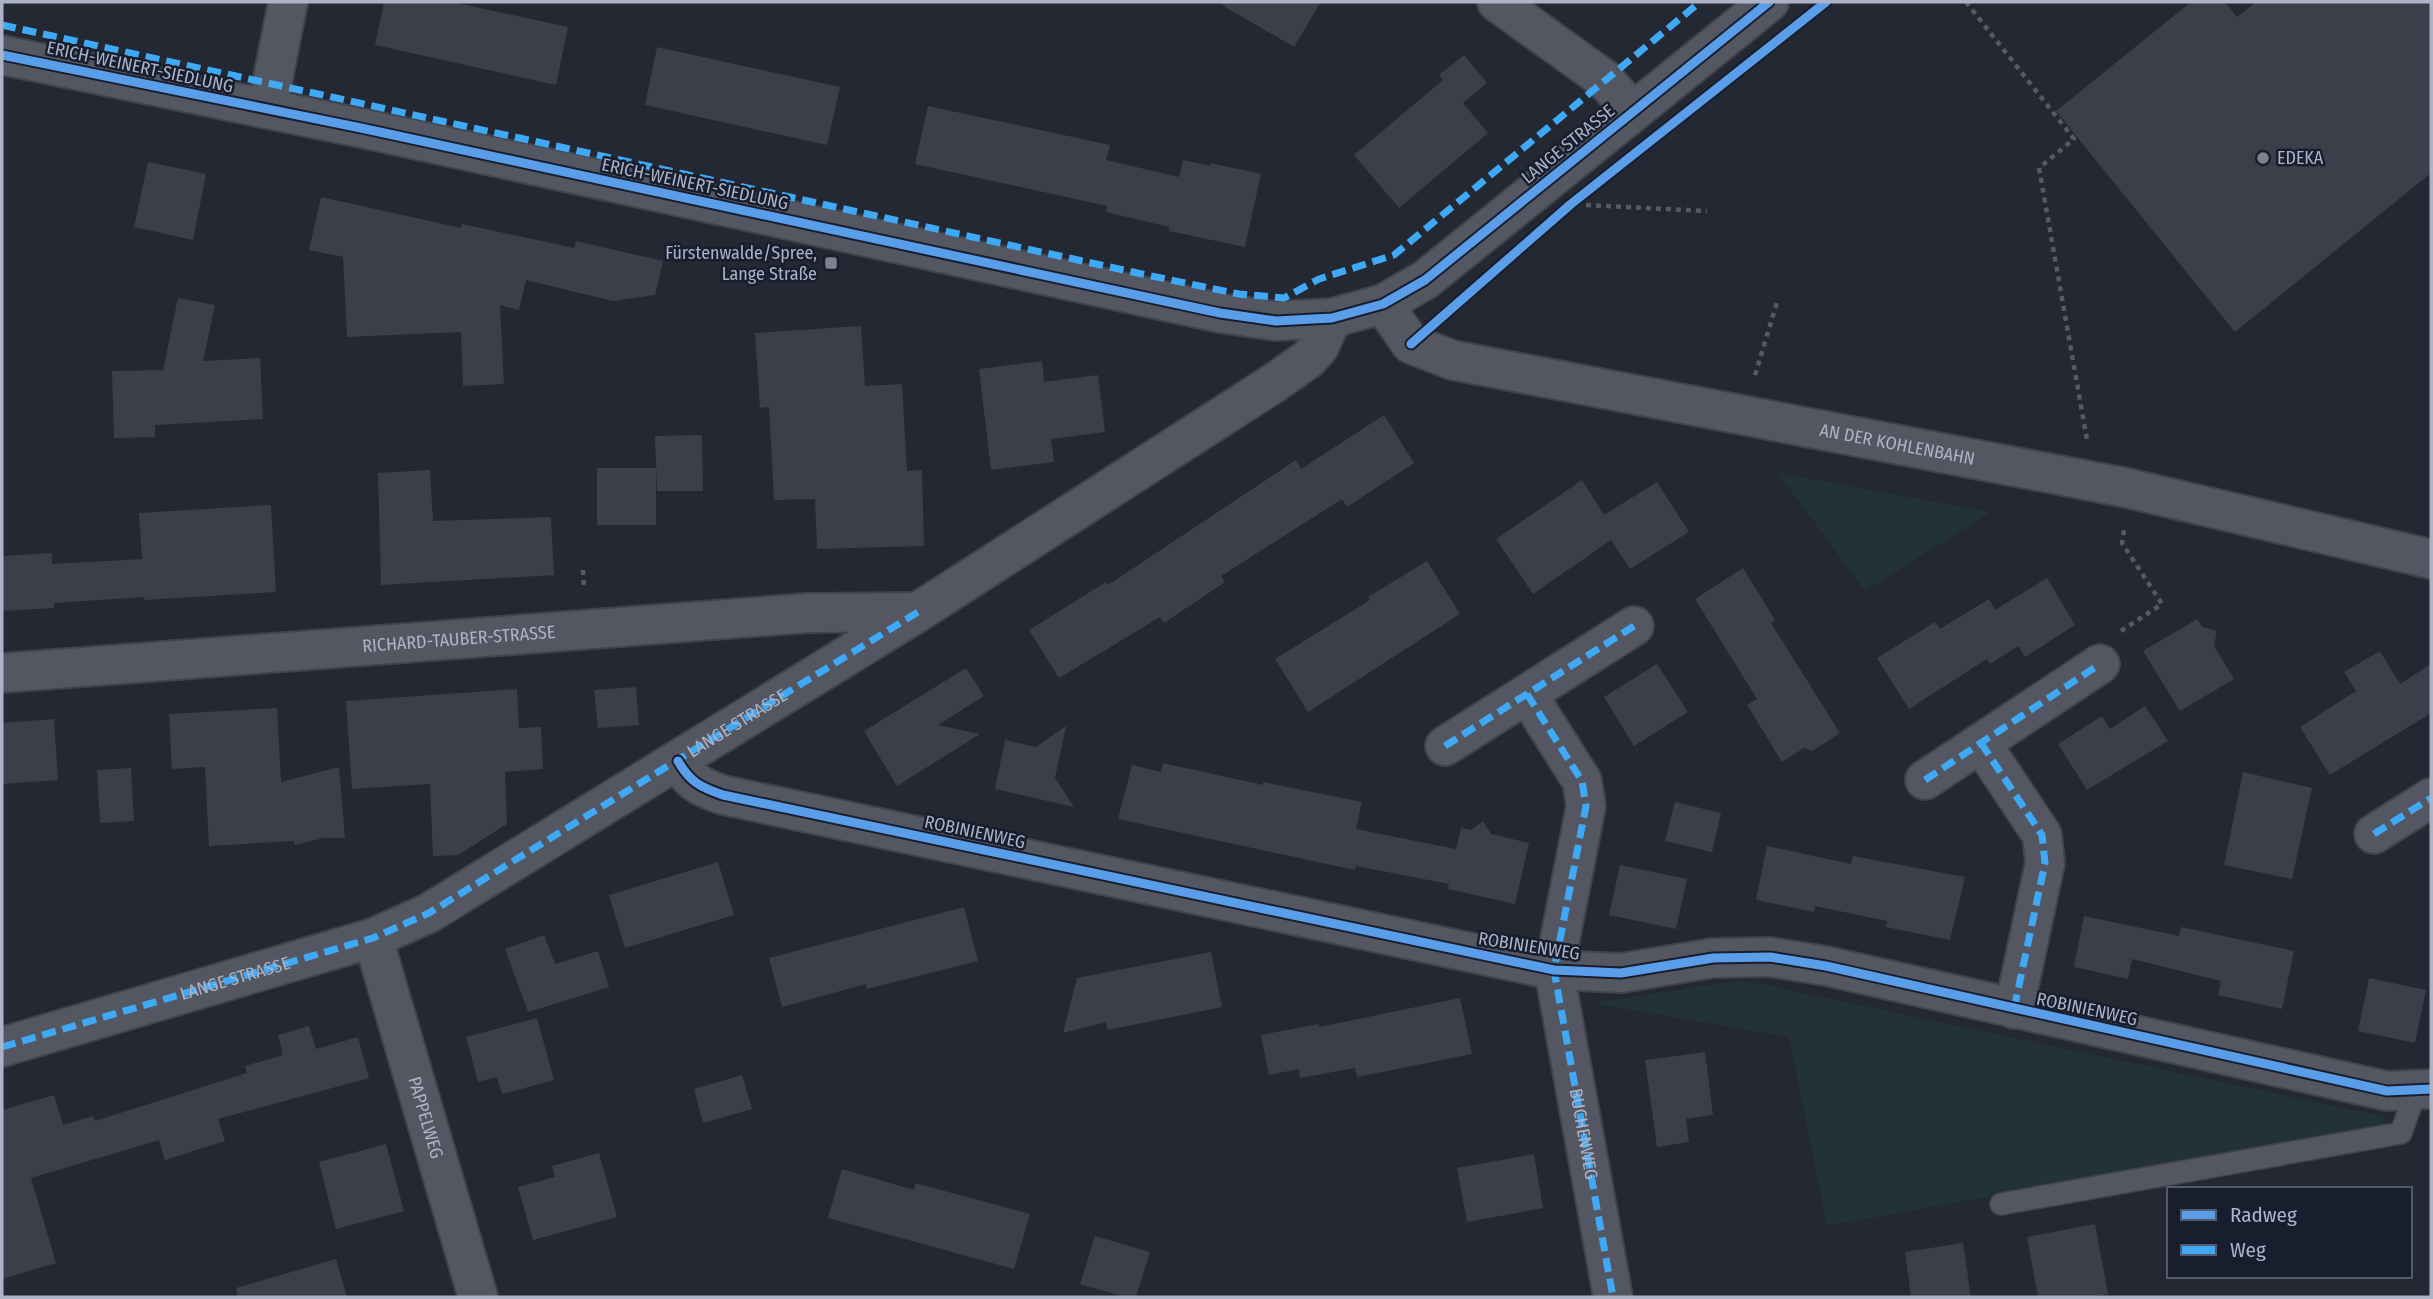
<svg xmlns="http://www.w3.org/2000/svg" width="2433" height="1299" font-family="'Fira Sans Condensed',sans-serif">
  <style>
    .green { fill: #213238 }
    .building { fill: #3c3f49 }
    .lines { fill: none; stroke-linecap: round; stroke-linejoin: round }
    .service-casing { stroke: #40434c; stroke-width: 24 }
    .minor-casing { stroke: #40434c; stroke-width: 42 }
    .tertiary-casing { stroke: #40434c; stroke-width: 42 }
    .path { stroke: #565a64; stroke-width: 4.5; stroke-dasharray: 5 5; stroke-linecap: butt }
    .service { stroke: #545761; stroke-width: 21 }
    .minor { stroke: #545761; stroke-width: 38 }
    .tertiary { stroke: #545761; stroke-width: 38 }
    .quiet { stroke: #3fa9f5; stroke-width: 7; stroke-dasharray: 14 7; stroke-linecap: butt }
    .cycleway-casing { stroke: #181e2d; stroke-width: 13 }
    .cycleway { stroke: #5a9eea; stroke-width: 9 }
    .poi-dot { fill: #7c8292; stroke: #181e2d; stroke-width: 2.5 }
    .labels { text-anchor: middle; stroke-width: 5; stroke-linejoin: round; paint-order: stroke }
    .street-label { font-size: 18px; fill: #acb3c6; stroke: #181e2d }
    .poi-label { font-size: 18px; fill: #acb3c6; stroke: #181e2d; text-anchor: start }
  </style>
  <rect width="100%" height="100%" fill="#242832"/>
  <path class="green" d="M1778,473L1991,512L1865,591Z
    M1742,980L2386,1117L2387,1124L1827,1226L1789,1037L1591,1003Z"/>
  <path class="building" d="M384,2H452L568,27L556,85L375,45Z
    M1217,2H1321L1294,47Z
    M2191,2H2225L2237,17L2256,2H2431V173L2235,332L2056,111Z
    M657,47L840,87L827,145L645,105Z
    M1464,55L1487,83L1463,103L1488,133L1399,208L1354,155L1443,80L1439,75Z
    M928,106L1110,145L1106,160L1179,177L1183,160L1211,166V163L1261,174L1245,247L1169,231V227L1106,212L1107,206L915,164Z
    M148,162L206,174L193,240L134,227Z
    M321,197L461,228L462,224L574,248L576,241L663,261L655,295L613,301L526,280L519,310L500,305L504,384L463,386L461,332L347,337L343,257L309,250Z
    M178,298L215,305L203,361L260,358L263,419L155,425V437L114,438L112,371L163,370Z
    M861,326L865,386L902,384L907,471L922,470L924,546L817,549L815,499L774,500L769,407L760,408L755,333Z
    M1042,361L1044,382L1098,375L1105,432L1051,439L1054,462L991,470L979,369Z
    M1384,415L1414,463L1347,507L1342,499L1221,576L1225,582L1164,623L1160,617L1059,678L1029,630L1106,582L1108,585L1296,460L1301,469Z
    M702,435L703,491H657L655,436Z
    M597,468H656V525H597Z
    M430,470L433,521L551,517L554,575L381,585L378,473Z
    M1582,480L1604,515L1657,482L1689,532L1630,569L1611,540L1533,594L1496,539Z
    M271,505L276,592L144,600V597L54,603V608L2,611V556L52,553V564L142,559L139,513Z
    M1427,561L1460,614L1308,712L1275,659L1370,600L1368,597Z
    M1743,568L1775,620L1771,623L1840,733L1812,751L1804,748L1782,762L1747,705L1757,699L1695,599Z
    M2047,578L2075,625L2025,657L2018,646L1990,664L1987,659L1909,709L1877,658L1935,622L1940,629L1989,599L1995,610Z
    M2197,619L2202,627L2217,631L2214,646L2234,679L2180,711L2143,651Z
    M2380,651L2400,684L2431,664V713L2330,775L2300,727L2356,691L2344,672Z
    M1657,664L1688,712L1634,746L1604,697Z
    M966,668L984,696L938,725L980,734L897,786L864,731Z
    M636,687L639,725L598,728L594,690Z
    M517,689L519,728L541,727L543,769L505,772L507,824L458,855L433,856L430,784L352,789L346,701Z
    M2145,706L2168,741L2087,790L2058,744L2102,716L2110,729Z
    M277,708L281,782L339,767L345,838H324L295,845L294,841L209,846L205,767L172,769L169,714Z
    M54,719L58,780L2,784V723Z
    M1066,726L1055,778L1074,807L995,789L1005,740L1036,747Z
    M1163,763L1263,785V782L1362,802L1356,829L1456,849L1461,828L1471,830L1483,821L1491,834L1529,843L1515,904L1448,889L1449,884L1356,866L1355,870L1118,819L1132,765L1161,772Z
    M131,768L134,821L100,823L97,770Z
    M2243,772L2312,788L2292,879L2224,865Z
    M1675,802L1721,813L1712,852L1665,841Z
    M1767,846L1851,864L1853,856L1965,877L1950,940L1886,927L1887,921L1815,906L1814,912L1756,900Z
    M718,862L734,915L625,948L609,895Z
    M1620,865L1687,879L1676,929L1609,915Z
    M964,907L978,961L867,989L866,984L782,1007L769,958Z
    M2084,916L2179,936L2181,927L2294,951L2282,1009L2218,995L2221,981L2132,959L2128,979L2074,967Z
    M544,935L555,964L598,951L609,987L528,1012L505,949Z
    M1211,952L1222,1007L1107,1030L1106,1022L1063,1033L1077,978Z
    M2369,978L2426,990L2415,1043L2358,1031Z
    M1460,998L1472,1054L1357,1077L1355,1068L1300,1078L1299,1069L1269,1075L1261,1035L1319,1024V1027Z
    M537,1018L554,1080L502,1094L497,1077L478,1082L466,1037Z
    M309,1026L316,1049L358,1037L369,1078L218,1119L225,1141L165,1160L159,1140L31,1178L56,1263L2,1279V1110L54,1095L63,1125L93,1116L95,1121L247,1073L245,1066L283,1055L278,1035Z
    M1705,1052L1713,1115L1686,1119L1689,1142L1657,1147L1645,1060Z
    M742,1075L752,1109L703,1123L694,1089Z
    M386,1144L404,1211L336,1229L319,1162Z
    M599,1153L617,1217L533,1240L518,1187L555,1177L552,1166Z
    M1534,1154L1543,1208L1467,1222L1457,1168Z
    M842,1169L914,1190L915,1183L1030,1214L1014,1269L828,1218Z
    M2095,1224L2108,1294L2090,1297H2038L2027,1237Z
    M1095,1236L1150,1252L1136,1297H1125L1080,1284Z
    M1963,1243L1971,1297H1911L1905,1252Z
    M336,1259L347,1297H238L236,1288Z"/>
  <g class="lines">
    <defs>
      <path id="service" d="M2001,1204L2401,1133L2416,1090"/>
      <g id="minor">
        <path d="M1497,2L1604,79L1633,112"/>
        <path d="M267,109L288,2"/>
        <path id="s1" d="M1383,304L1411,344L1452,360L2127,488L2431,559"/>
        <path id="s2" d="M2,673L808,613L918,612"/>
        <path id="s3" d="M1527,694L1582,781L1586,806L1554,970L1613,1297"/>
        <path d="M1981,743L2042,835L2045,863L2014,1009"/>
        <path d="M1445,746L1634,626"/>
        <path d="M678,761C690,782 700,787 723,795L1554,970L1621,973L1713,958L1770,957L1826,966L2387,1091L2431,1089"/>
        <path d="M1925,780L2100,664"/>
        <path d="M2374,834L2431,798"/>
        <path id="s4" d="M373,938L478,1297"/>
        <path id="s5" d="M2,1047L373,938L429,913L918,612L1274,383L1308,359L1319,347L1332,318"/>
      </g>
      <path id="tertiary" d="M2,55L361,128L1220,313L1276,321L1332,318L1383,304L1425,280L1769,2"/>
    </defs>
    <use href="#service" class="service-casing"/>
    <use href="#minor" class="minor-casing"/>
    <use href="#tertiary" class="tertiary-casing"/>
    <path class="path" d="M1966,2L2074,139L2039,168L2087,440
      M1586,205L1707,211
      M1755,375L1778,299
      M583,570L584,590
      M2121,631L2162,604L2122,543L2124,530"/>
    <use href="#service" class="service"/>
    <use href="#minor" class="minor"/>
    <use href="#tertiary" class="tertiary"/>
    <path class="quiet" d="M2,25L1142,274L1239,294L1284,298L1319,279L1394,255L1700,2
      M1527,694L1582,781L1586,806L1554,970L1613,1297
      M1981,743L2042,835L2045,863L2014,1009
      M1445,746L1634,626
      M1925,780L2100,664
      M2374,834L2431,798
      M2,1047L373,938L429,913L918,612"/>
    <defs>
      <path id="cycleway" d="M2,55L361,128L1220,313L1276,321L1332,318L1383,304L1425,280L1769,2
        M1411,344L1571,204L1826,2
        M678,761C690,782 700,787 723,795L1554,970L1621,973L1713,958L1770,957L1826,966L2387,1091L2431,1089"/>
    </defs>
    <use href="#cycleway" class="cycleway-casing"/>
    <use href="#cycleway" class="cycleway"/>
  </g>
  <g class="poi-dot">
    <circle cx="2263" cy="158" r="7"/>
    <rect x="824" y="256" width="14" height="14" rx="3.5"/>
  </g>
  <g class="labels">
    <g class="street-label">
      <text transform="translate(140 67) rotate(12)" y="6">ERICH-WEINERT-SIEDLUNG</text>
      <text transform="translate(1568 144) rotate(-39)" y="6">LANGE STRASSE</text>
      <text transform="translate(695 184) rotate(12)" y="6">ERICH-WEINERT-SIEDLUNG</text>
      <text dy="6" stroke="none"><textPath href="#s1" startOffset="546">AN DER KOHLENBAHN</textPath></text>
      <text dy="6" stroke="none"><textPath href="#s2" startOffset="458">RICHARD-TAUBER-STRASSE</textPath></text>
      <text dy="6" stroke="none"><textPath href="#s5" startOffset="810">LANGE STRASSE</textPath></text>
      <text transform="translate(975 832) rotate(12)" y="6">ROBINIENWEG</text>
      <text transform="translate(1529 946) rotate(9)" y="6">ROBINIENWEG</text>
      <text dy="6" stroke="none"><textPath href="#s5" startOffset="243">LANGE STRASSE</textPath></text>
      <text transform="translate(2087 1009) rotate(12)" y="6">ROBINIENWEG</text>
      <text dy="6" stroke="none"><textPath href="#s4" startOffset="187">PAPPELWEG</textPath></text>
      <text dy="6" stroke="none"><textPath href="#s3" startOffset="462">BUCHENWEG</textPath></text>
    </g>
    <g class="poi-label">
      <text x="2277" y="164">EDEKA</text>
      <text x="817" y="259" text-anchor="end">Fürstenwalde/Spree,<tspan x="817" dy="21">Lange Straße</tspan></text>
    </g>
  </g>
  <rect width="2433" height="1299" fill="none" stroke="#acb3c6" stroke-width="7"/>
  <rect x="2167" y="1187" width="245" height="91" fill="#181e2d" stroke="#535a6a" stroke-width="2"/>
  <rect x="2181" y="1210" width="35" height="10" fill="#5a9eea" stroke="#535a6a" stroke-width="2"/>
  <text x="2230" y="1222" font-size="21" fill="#acb3c6">Radweg</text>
  <rect x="2181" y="1245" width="35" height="10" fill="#3fa9f5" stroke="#535a6a" stroke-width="2"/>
  <text x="2230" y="1257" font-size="21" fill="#acb3c6">Weg</text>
</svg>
